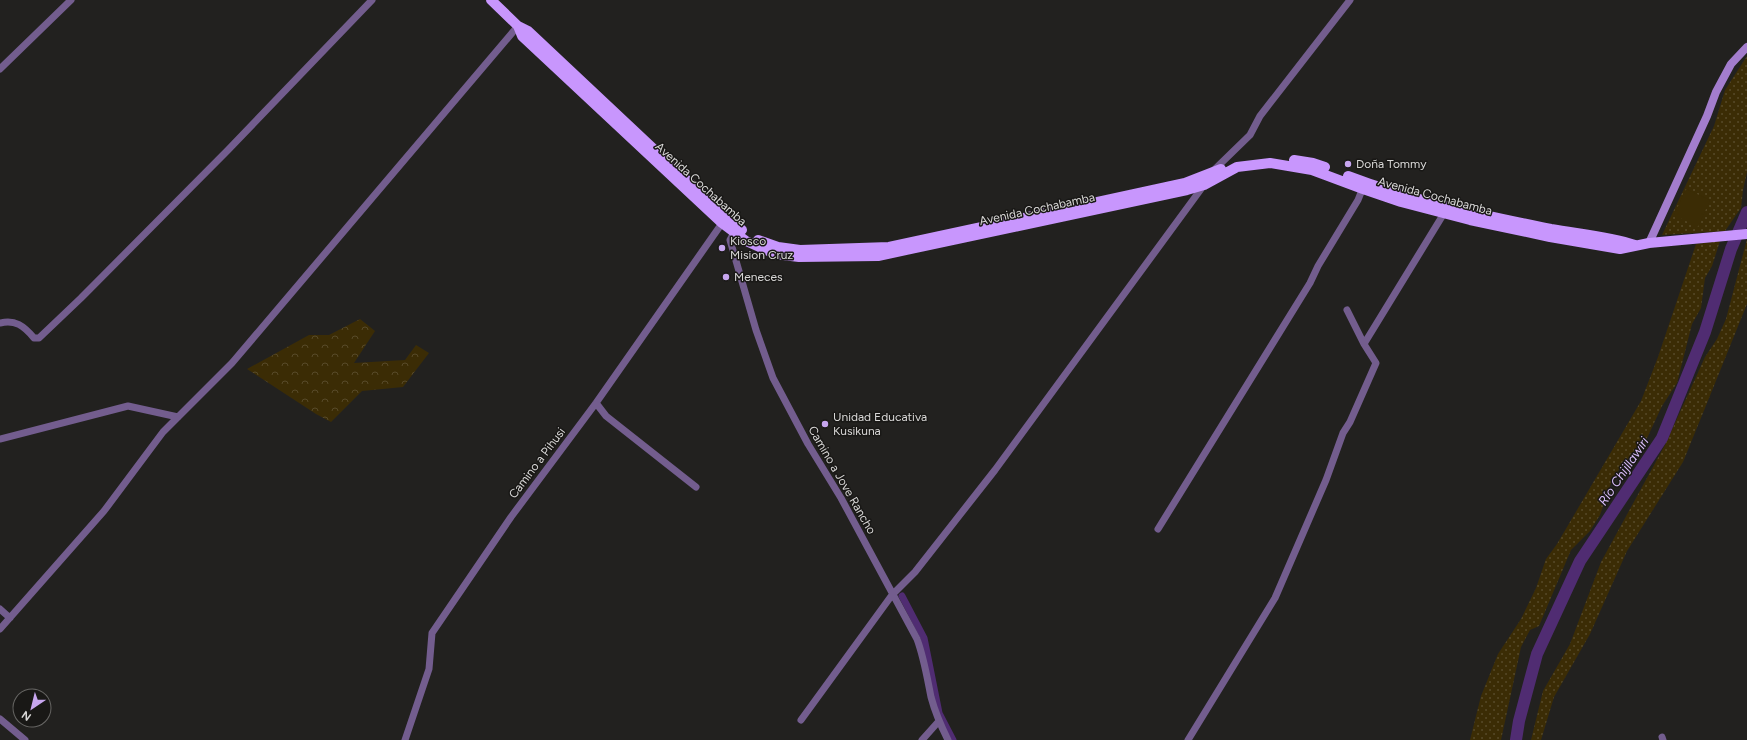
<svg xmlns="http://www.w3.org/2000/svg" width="1747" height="740" font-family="Figtree,sans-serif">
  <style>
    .grass { fill: url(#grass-dots) }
    .forest { fill: url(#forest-crowns) }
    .park { fill: #3b2c05 }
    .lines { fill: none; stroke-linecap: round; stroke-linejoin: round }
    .canal { stroke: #502c72; stroke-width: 7 }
    .river { stroke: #502c72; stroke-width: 12 }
    .street { stroke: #735d8e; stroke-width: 7 }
    .secondary { stroke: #a37dcd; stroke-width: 8 }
    .primary { stroke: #c896fd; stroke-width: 10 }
    .poi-dot { fill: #c7a6ef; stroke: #191816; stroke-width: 1.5 }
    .labels { text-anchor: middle; stroke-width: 3; stroke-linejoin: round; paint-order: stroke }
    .poi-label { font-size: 12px; fill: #d9d8d7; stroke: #191816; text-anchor: start }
    .street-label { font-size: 12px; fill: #d9d8d7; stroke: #191816 }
    .water-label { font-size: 13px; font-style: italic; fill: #d8bcf9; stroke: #191816 }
  </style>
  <defs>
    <pattern id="grass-dots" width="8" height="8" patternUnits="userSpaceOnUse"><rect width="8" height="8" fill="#3b2c05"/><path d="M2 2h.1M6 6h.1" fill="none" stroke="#574a29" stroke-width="1.8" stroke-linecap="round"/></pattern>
    <pattern id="forest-crowns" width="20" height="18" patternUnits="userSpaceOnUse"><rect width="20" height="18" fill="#3b2c05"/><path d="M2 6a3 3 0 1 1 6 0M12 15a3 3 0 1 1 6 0" fill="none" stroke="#574a29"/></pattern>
  </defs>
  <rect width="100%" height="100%" fill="#22211f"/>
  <path class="grass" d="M1747,56V172L1743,190L1741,208L1725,231L1662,235L1714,126L1725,90Z
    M1747,239V304L1705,408L1683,462L1627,551L1590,634L1554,697L1541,740H1531L1543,691L1570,644L1601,562L1665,445L1705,357L1717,339L1726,319Z
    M1720,241L1712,266L1705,278L1701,308L1692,324L1677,383L1662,406L1642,449L1623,463L1611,483L1600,515L1590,531L1571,550L1539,626L1530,630L1521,647L1501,740H1470L1481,696L1498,654L1521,619L1536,588L1546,559L1557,544L1641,401L1658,357L1696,244Z"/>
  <path class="forest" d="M360,319L375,331L354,363L405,360L416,345L429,353L403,387L362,391L331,422L316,414L247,369L309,335H329Z"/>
  <path class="park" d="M1686,189L1710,200L1698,227L1674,215Z"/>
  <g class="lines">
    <path class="canal" d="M902,596L924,638L939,713L953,740"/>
    <path class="river" d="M1516,740L1519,721L1537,654L1580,561L1662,438L1705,332L1731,249L1747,212"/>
    <path class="street" d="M0,69L71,0
      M1214,170L1250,135L1260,116L1350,0
      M736,229L730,240L756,330L773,378L808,444L841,498L917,639C924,658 927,677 931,697C935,712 941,726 948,740
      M1347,310L1364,344
      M0,323C15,319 24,326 34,338H39L81,298L228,150L372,0
      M596,403L606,416L696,487
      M0,439L128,406L178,417
      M1158,529L1310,283L1318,266L1358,200L1364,185
      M0,609L10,618
      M0,629L104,511L163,432L232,363L518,26
      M0,719L25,740
      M801,720L892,595L915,572L995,470L1204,185
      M1662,737L1663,740
      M405,740L429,669L432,633L511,517L596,403L725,219
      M922,740L939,721
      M1188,740L1275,598L1326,480L1343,433L1350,422L1376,363L1364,344L1446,210"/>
    <path class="secondary" d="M1649,243L1707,116L1716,92L1731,64L1747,47"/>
    <path class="primary" d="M491,0L518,26L528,31L727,218L742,230
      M518,26L522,36L722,223L746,241L775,254L799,257L878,256L1187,190L1204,185L1237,167L1270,163L1312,170L1363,189L1401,202L1470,220L1550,237L1620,249L1649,243L1747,234
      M1294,160L1313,163L1325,167
      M1348,176C1413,201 1483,215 1551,229C1579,234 1608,236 1635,245
      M758,240L778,247L800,250L889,247L1185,183L1221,169"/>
  </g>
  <g class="poi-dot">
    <circle cx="1348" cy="164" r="4"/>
    <circle cx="722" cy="248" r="4"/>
    <circle cx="726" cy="277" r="4"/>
    <circle cx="825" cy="424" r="4"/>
  </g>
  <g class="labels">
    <g class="poi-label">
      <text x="1356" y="168">Doña Tommy</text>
      <text x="730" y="245">Kiosco<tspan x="730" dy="14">Mision Cruz</tspan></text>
      <text x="734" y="281">Meneces</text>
      <text x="833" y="421">Unidad Educativa<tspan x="833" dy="14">Kusikuna</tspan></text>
    </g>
    <g class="street-label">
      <text transform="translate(701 184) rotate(42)" y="4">Avenida Cochabamba</text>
      <text transform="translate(1435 196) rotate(15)" y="4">Avenida Cochabamba</text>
      <text transform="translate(1037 209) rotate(-12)" y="4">Avenida Cochabamba</text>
      <text transform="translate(537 463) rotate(-53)" y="4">Camino a Pihusi</text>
      <text transform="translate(842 480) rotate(60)" y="4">Camino a Jove Rancho</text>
    </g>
    <g class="water-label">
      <text transform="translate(1623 471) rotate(-56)" y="5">Río Chijllawiri</text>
    </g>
  </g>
  <g transform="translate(32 708) rotate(215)"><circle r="19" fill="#191816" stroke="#666563"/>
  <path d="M0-3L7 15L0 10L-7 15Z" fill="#c7a6ef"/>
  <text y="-6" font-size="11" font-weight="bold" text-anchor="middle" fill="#d9d8d7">N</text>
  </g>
</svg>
